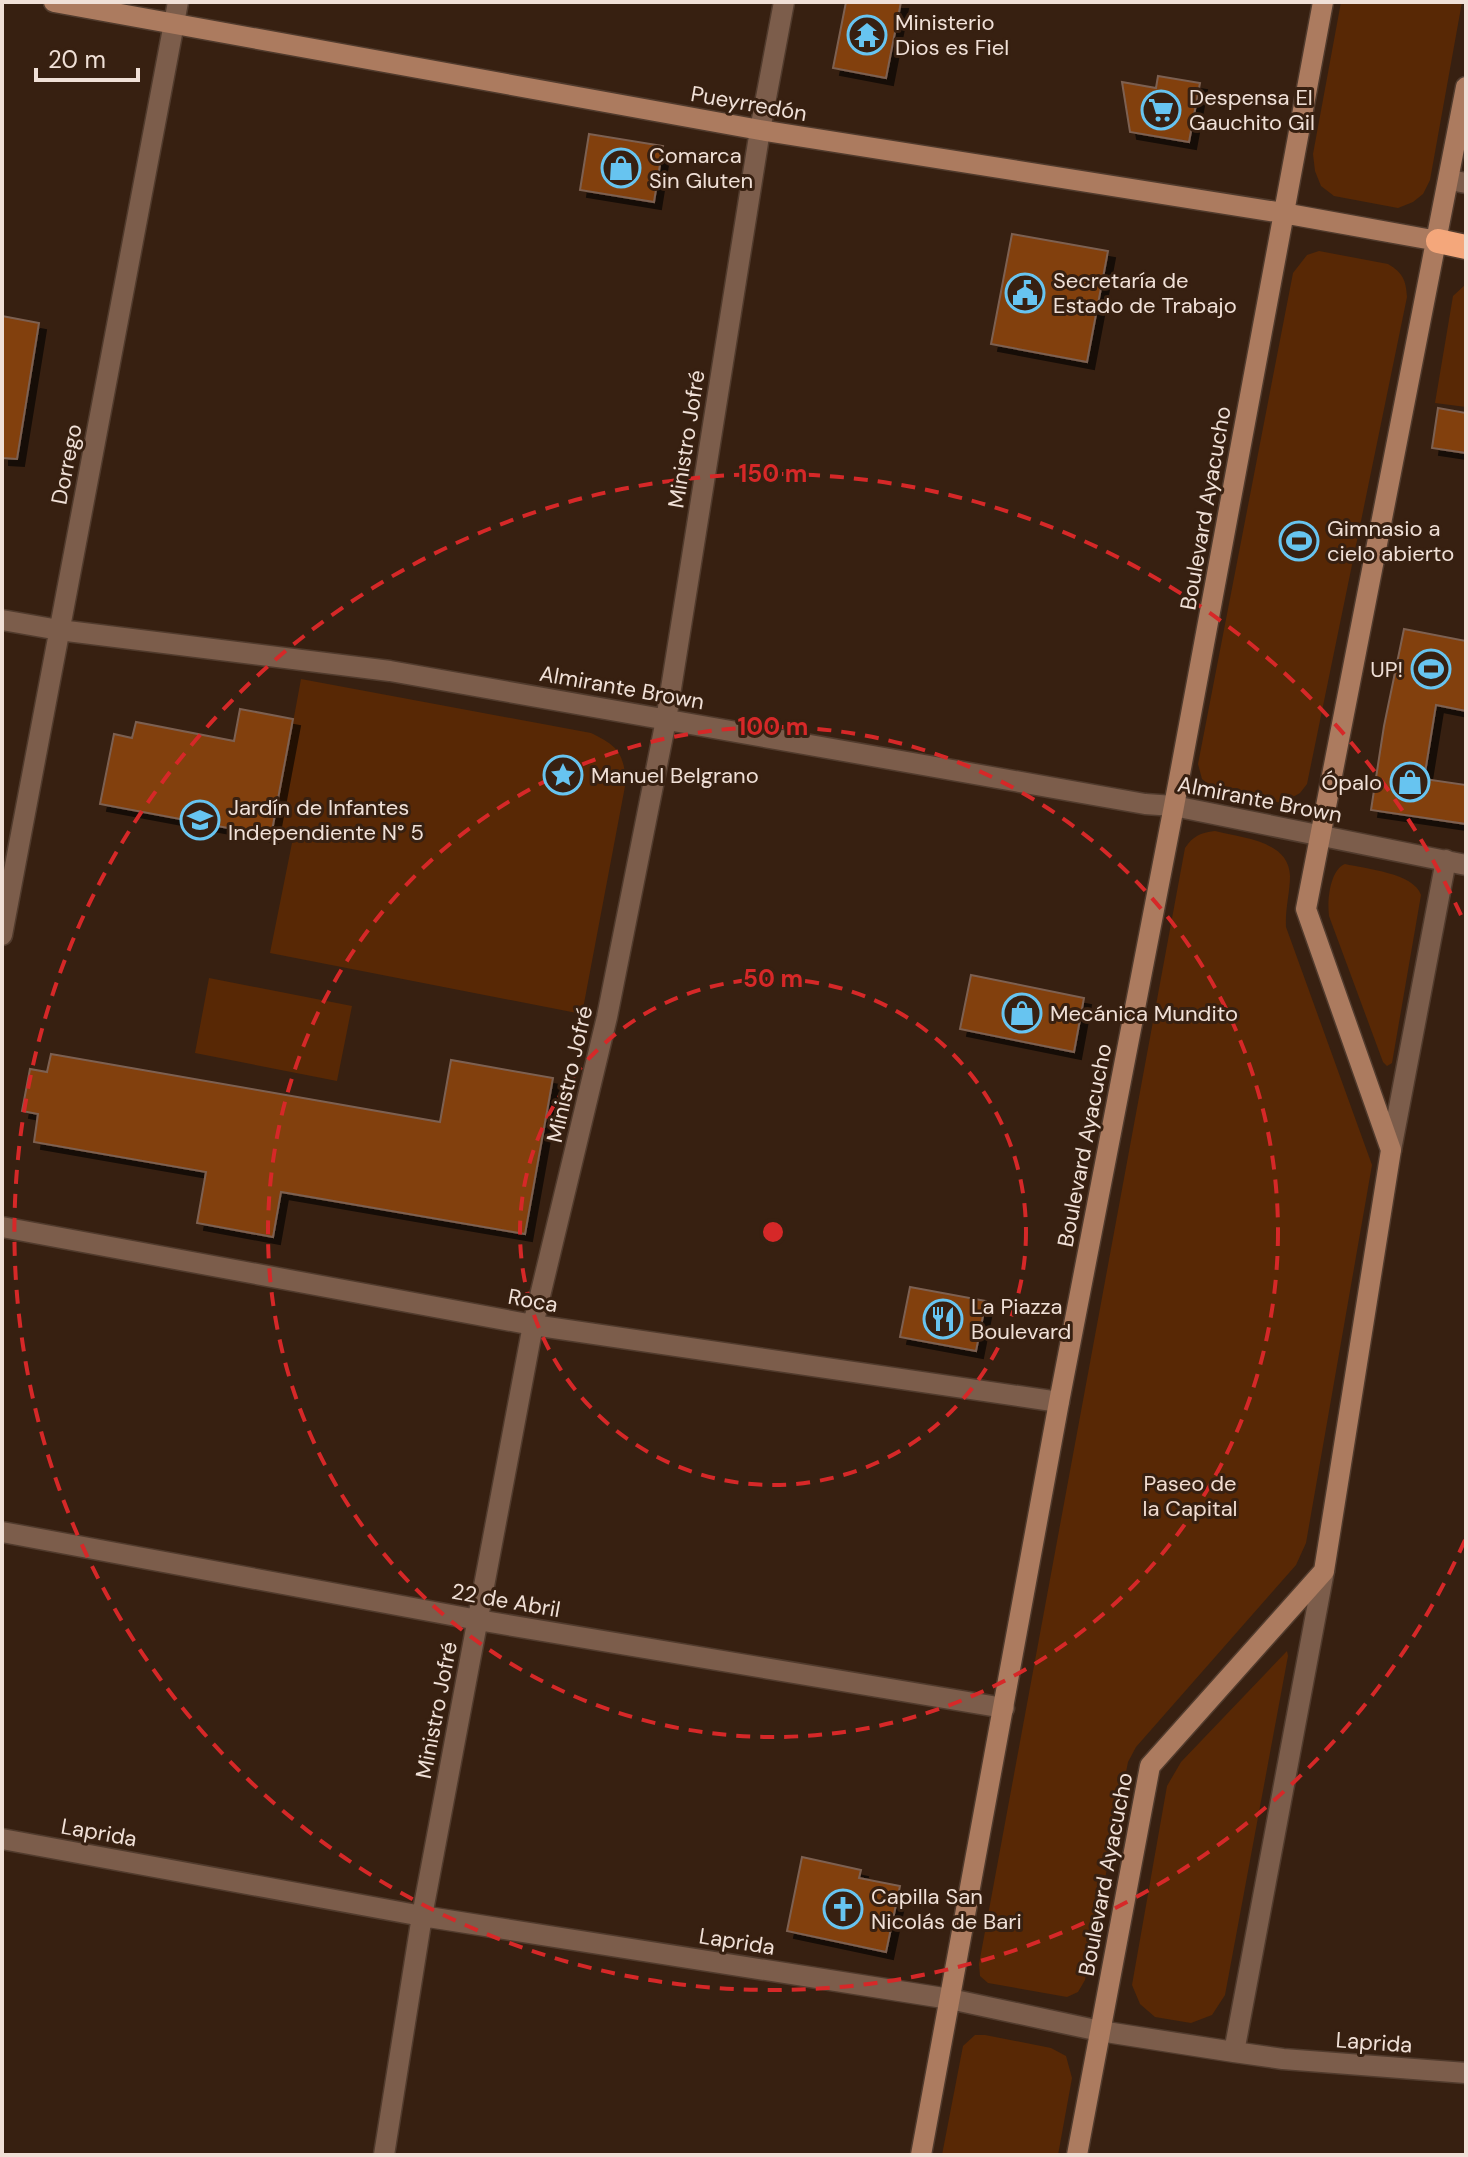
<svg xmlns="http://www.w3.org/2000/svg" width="1468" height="2157" font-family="'DM Sans',sans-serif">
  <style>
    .green { fill: #582805 }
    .building { fill: #823f0e; stroke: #7d6151; stroke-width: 2; filter: url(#shadow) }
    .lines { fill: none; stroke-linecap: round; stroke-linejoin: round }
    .street-casing { stroke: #513b2d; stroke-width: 23 }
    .secondary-casing { stroke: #513b2d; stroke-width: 23 }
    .highway-casing { stroke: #513b2d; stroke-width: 27 }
    .street { stroke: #7c5d4b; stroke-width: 20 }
    .secondary { stroke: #ac7b5f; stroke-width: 20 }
    .highway { stroke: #f4a77b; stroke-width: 24 }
    .ring { fill: none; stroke: #d62828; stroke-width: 4; stroke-dasharray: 14 10 }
    .labels { text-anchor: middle; stroke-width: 6; stroke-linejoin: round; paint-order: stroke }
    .poi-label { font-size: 22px; fill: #f0e0d7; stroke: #372011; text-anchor: start }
    .street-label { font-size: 22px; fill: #f0e0d7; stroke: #372011 }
    .park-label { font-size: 22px; fill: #f1dcd0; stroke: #372011 }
    .centre { fill: #d62828; stroke: #372011; stroke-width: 4 }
    .ring-label { font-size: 24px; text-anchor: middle; font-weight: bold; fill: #d62828; stroke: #372011; stroke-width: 6; stroke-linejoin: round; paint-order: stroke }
  </style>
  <defs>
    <filter id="shadow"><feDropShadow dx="7" dy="7" stdDeviation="0" flood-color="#0009"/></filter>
  </defs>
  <rect width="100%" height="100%" fill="#372011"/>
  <path class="green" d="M1341,2H1462L1430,180L1423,194L1413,202L1398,208L1334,196L1321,186L1315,171L1313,154Z
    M1319,251L1388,264C1403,273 1406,280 1407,297L1307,784L1300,793L1282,803L1227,793L1213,788L1202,779L1198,764L1293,273L1307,255Z
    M1466,284V407L1435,403L1453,296Z
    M301,679L591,733C617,746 623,751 626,781L582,1014L270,953L294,833L273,831Z
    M1215,831C1241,838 1289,840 1290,876C1290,893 1285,908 1286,927L1372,1165L1306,1543L1296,1565L1136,1747L1128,1762L1085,1980L1078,1992L1067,1997L988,1983L980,1976L979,1964L1185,848C1193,836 1200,833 1215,831Z
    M1345,864C1366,869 1414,873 1421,895L1392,1063L1387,1066L1383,1062L1329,916C1327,900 1330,870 1345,864Z
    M209,978L352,1006L337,1081L195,1053Z
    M1287,1651L1288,1656L1225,1995L1212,2015L1191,2023L1155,2017L1140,2004L1132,1985L1167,1786L1181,1762Z
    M975,2035H985L1051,2048L1066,2056L1072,2078L1058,2155H942L963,2046Z"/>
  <path class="building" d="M846,2H901L886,78L833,68Z
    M1158,76L1200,83L1189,142L1130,132L1122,82L1156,88Z
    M589,134L663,146L654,202L580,190Z
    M1012,234L1108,251L1087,362L991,344Z
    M2,316L39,323L17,459L2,458Z
    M1438,408L1466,413V453L1432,448Z
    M1404,629L1466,641V711L1436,705L1424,779L1466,785V824L1371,810L1384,726Z
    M240,709L293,719L271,836L100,804L114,734L132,738L136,722L234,741Z
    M971,975L1084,998L1074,1052L960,1029Z
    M51,1054L440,1122L451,1060L553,1078L525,1234L281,1192L273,1237L197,1223L206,1172L34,1142L38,1114L22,1111L30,1069L47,1072Z
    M910,1287L986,1301L976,1351L900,1337Z
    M802,1857L861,1870L859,1878L900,1886L886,1952L787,1931Z"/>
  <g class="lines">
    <defs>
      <path id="street" d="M1450,180L1466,183
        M2,620L59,630L390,671L1145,804L1174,806L1466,865
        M2,935L178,2
        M1391,1150L1446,860
        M2,1227L533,1325L1059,1402
        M2,1532L478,1620L1004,1708
        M2,1839L422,1916L950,1999L1100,2031L1234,2052L1283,2059L1466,2073
        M1234,2052L1324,1571
        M384,2155L422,1916L533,1325L607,1017L666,720L760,130L784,2"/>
      <path id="secondary" d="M54,2L760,130L1283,213L1438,241
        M921,2155L1059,1402L1174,806L1323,2
        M1077,2155L1150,1766L1324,1571L1391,1150L1306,909L1466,87"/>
      <path id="highway" d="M1438,241L1466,247"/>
    </defs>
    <use href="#street" class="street-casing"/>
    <use href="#secondary" class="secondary-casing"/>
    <use href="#highway" class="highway-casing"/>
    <use href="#street" class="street"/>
    <use href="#secondary" class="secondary"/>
    <use href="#highway" class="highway"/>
  </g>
  <g class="ring">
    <circle cx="773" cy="1232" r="253"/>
    <circle cx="773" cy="1232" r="505"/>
    <path d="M1465 1540A758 758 0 1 1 1465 924"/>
  </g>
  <defs>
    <symbol id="temple-ring" viewBox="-11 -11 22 22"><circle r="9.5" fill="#372011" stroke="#67c4f0" stroke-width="1.5"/><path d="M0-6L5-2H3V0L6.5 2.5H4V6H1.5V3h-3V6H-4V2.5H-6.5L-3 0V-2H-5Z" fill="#67c4f0"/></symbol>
    <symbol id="supermarket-ring" viewBox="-11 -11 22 22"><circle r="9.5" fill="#372011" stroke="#67c4f0" stroke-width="1.5"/><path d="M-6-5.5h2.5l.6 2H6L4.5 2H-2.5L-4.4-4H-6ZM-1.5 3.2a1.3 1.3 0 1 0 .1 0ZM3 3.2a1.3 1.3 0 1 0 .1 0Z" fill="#67c4f0"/></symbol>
    <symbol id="shop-ring" viewBox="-11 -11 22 22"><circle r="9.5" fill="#372011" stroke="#67c4f0" stroke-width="1.5"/><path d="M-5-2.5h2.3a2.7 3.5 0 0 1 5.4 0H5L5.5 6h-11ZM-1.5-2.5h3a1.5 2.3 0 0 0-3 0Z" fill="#67c4f0"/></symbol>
    <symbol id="civic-ring" viewBox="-11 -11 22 22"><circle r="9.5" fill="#372011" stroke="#67c4f0" stroke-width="1.5"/><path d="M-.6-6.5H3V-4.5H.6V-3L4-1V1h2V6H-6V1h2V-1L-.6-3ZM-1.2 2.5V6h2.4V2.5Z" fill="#67c4f0"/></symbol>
    <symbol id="stadium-ring" viewBox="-11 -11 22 22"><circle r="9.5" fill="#372011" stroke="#67c4f0" stroke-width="1.5"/><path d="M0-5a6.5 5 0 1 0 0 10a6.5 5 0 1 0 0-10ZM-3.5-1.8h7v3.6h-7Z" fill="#67c4f0"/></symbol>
    <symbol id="sight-ring" viewBox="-11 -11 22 22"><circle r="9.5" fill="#372011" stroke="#67c4f0" stroke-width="1.5"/><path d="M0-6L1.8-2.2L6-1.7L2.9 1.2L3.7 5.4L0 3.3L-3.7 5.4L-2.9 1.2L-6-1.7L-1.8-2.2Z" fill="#67c4f0"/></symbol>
    <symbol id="school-ring" viewBox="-11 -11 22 22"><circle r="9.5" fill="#372011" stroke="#67c4f0" stroke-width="1.5"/><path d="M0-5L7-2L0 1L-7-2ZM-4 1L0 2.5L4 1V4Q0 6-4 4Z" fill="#67c4f0"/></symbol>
    <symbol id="restaurant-ring" viewBox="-11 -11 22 22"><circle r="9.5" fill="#372011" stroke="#67c4f0" stroke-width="1.5"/><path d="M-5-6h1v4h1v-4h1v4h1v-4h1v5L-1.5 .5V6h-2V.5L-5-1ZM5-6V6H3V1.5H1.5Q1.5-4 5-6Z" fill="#67c4f0"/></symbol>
    <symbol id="church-ring" viewBox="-11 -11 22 22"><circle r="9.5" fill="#372011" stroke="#67c4f0" stroke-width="1.5"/><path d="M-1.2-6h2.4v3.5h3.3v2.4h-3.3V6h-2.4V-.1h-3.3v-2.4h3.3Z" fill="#67c4f0"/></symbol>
  </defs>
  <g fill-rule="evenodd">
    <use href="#temple-ring" x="845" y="13" width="44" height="44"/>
    <use href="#supermarket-ring" x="1139" y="88" width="44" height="44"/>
    <use href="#shop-ring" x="599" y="146" width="44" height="44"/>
    <use href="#civic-ring" x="1003" y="271" width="44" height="44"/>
    <use href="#stadium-ring" x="1277" y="519" width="44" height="44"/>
    <use href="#stadium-ring" x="1409" y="647" width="44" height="44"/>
    <use href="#sight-ring" x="541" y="753" width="44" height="44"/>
    <use href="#shop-ring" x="1388" y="760" width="44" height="44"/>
    <use href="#school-ring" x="178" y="798" width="44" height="44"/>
    <use href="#shop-ring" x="1000" y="991" width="44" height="44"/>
    <use href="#restaurant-ring" x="921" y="1297" width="44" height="44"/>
    <use href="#church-ring" x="821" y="1887" width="44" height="44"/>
  </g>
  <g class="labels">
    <g class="poi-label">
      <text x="895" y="30">Ministerio<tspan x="895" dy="25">Dios es Fiel</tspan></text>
      <text x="1189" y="105">Despensa El<tspan x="1189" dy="25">Gauchito Gil</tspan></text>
      <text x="649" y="163">Comarca<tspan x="649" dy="25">Sin Gluten</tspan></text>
      <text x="1053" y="288">Secretaría de<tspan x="1053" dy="25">Estado de Trabajo</tspan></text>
      <text x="1327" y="536">Gimnasio a<tspan x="1327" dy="25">cielo abierto</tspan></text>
      <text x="1403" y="677" text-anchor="end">UP!</text>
      <text x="591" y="783">Manuel Belgrano</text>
      <text x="1382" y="790" text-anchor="end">Ópalo</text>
      <text x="228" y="815">Jardín de Infantes<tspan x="228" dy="25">Independiente N° 5</tspan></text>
      <text x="1050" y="1021">Mecánica Mundito</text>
      <text x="971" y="1314">La Piazza<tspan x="971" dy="25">Boulevard</tspan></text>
      <text x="871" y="1904">Capilla San<tspan x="871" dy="25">Nicolás de Bari</tspan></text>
    </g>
    <g class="street-label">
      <text transform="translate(749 103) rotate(10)" y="8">Pueyrredón</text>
      <text transform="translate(686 439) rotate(-81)" y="8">Ministro Jofré</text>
      <text transform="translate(66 464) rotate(-79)" y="8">Dorrego</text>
      <text transform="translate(1205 508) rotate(-80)" y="8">Boulevard Ayacucho</text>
      <text transform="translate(622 687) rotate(10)" y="8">Almirante Brown</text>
      <text transform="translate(1260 799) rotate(11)" y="8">Almirante Brown</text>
      <text transform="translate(569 1074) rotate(-77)" y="8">Ministro Jofré</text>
      <text transform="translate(1084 1145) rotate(-79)" y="8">Boulevard Ayacucho</text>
      <text transform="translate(533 1300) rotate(10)" y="8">Roca</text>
      <text transform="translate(506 1600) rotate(10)" y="8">22 de Abril</text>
      <text transform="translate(436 1710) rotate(-79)" y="8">Ministro Jofré</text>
      <text transform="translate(99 1832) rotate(10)" y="8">Laprida</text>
      <text transform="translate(1105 1874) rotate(-79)" y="8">Boulevard Ayacucho</text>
      <text transform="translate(737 1941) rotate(9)" y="8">Laprida</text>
      <text transform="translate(1374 2042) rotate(4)" y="8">Laprida</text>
    </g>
    <g class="park-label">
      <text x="1190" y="1491">Paseo de<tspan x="1190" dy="25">la Capital</tspan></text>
    </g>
  </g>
  <circle cx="773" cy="1232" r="12" class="centre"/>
  <g class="ring-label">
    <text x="773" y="482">150 m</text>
    <text x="773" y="735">100 m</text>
    <text x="773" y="987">50 m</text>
  </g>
  <rect width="1468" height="2157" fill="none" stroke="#f0e0d7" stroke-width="8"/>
  <path d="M36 68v12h102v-12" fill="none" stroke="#f0e0d7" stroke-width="4"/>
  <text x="48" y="68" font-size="24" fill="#f0e0d7" stroke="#372011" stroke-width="6" paint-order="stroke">20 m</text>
</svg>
